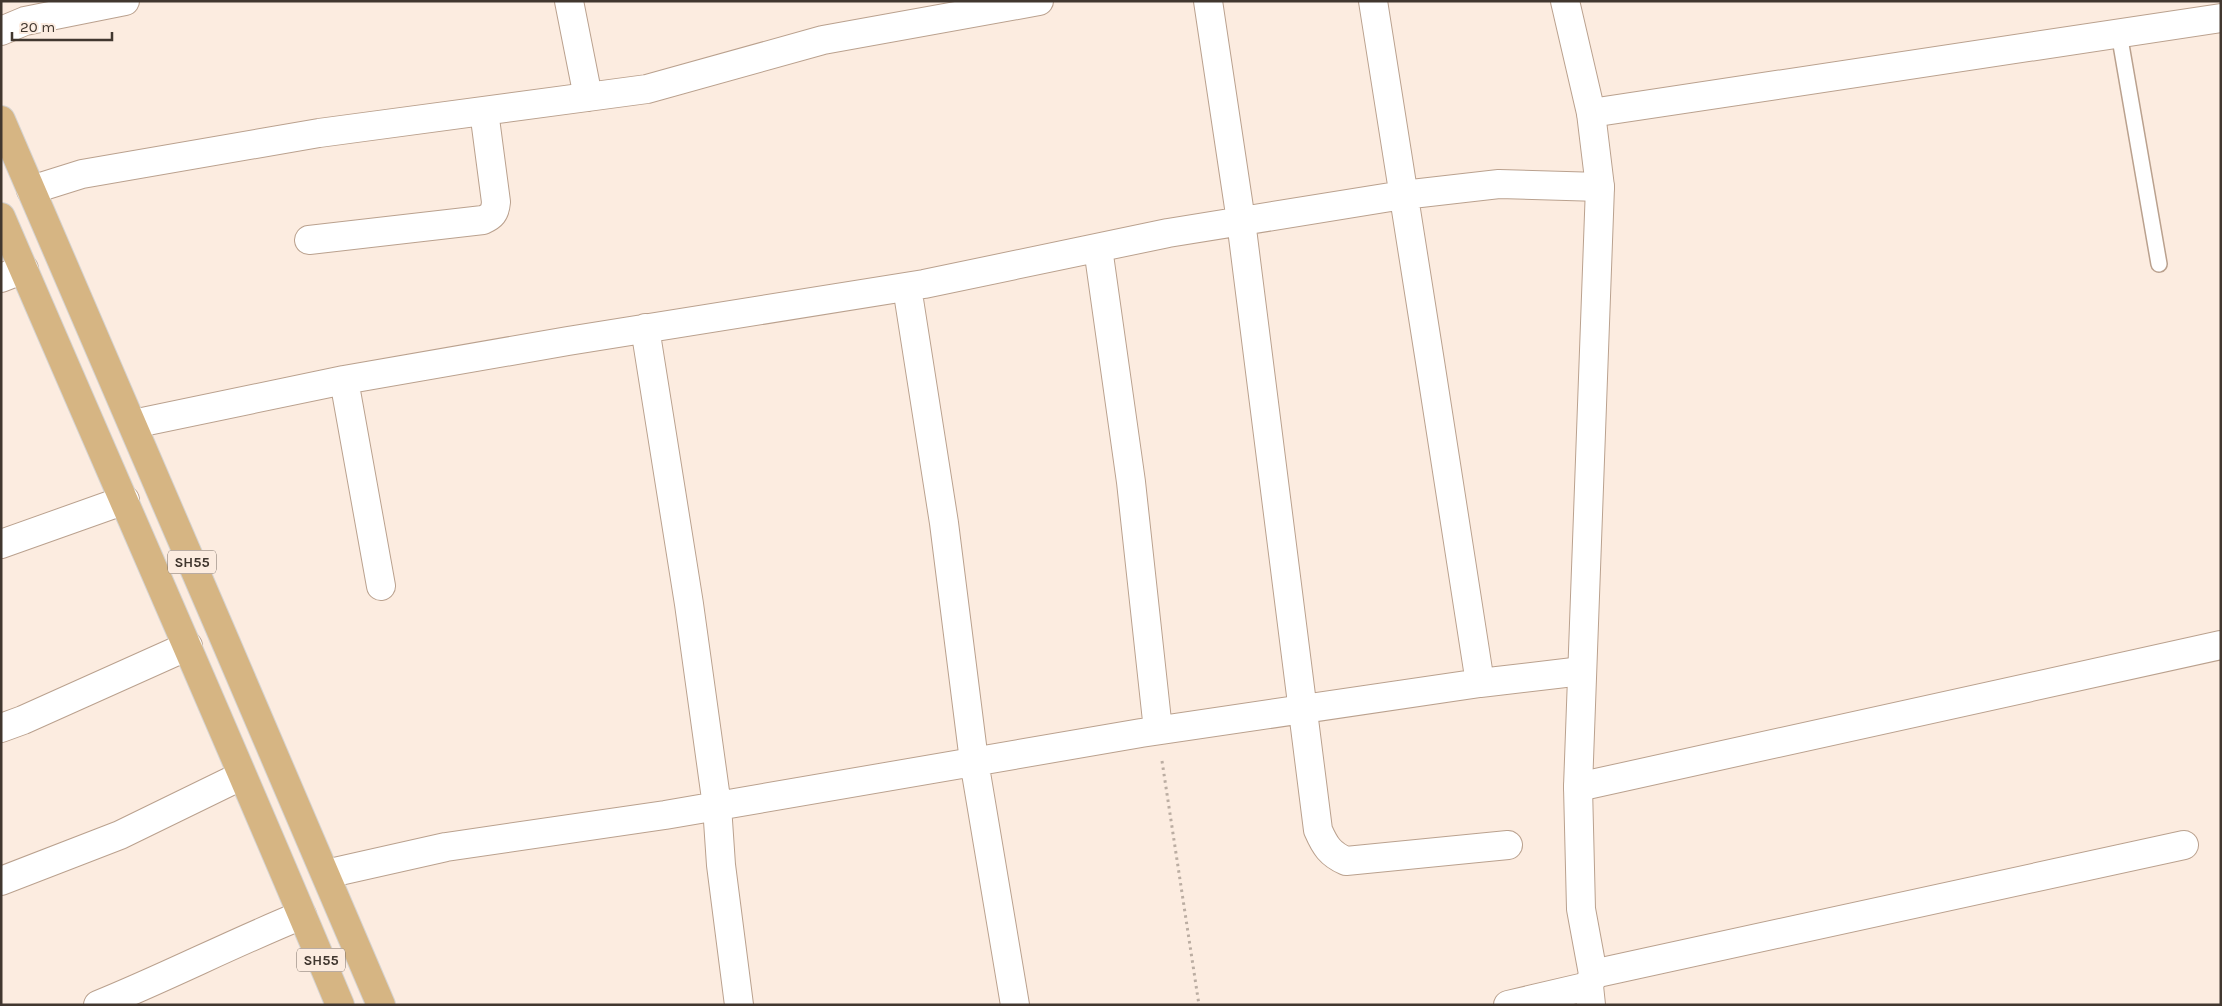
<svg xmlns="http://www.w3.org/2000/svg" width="2222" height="1006" font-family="Karla,sans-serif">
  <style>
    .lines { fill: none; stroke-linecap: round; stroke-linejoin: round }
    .lane-casing { stroke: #baa18e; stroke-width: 18 }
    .street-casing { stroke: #baa18e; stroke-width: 30 }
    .secondary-casing { stroke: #baa18e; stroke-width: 30 }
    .primary-casing { stroke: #d5d3d1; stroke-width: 30 }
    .path { stroke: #bbada2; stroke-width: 3; stroke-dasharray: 2.5 4; stroke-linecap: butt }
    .lane { stroke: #fff; stroke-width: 15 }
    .street { stroke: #fff; stroke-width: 28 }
    .secondary { stroke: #fff; stroke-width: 28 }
    .primary { stroke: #d6b583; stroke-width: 28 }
    .labels { text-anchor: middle; stroke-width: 5; stroke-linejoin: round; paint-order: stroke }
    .shield { fill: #fcece0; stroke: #796d64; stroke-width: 1 }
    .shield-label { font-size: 14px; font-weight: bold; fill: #41372f }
  </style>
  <rect width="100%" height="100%" fill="#fcece0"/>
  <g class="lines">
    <defs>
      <path id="lane" d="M2119,33L2159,264"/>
      <path id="street" d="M569,1L588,97
        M1208,1L1241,221L1318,830C1325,846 1330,854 1346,861L1508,845
        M1373,1C1408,229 1446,455 1480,683
        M1,31L25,21L125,1
        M1591,113L2221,18
        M31,190L82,174L319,133L647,89L823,40L1039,1
        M309,240L483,220C492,216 495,213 496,202L484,111
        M1098,248L1131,482L1158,730
        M1,278L24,269
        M907,287L944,523L974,761L1015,1005
        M645,328L689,604L717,806L721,865L739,1005
        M344,380L381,586
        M133,424L344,380L568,341L924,284L1168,233L1403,195L1499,184L1600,187
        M1,544L125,500
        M1,728L23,720L188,646
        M1578,787L2221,645
        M326,874L446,847L665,815L1141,733L1480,683L1582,671
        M1,881L120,835L241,776
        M1593,974L2184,845
        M98,1005C167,977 233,943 302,915
        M1508,1005L1589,986"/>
      <path id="secondary" d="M1565,1L1591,113L1600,187L1578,787L1581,909L1593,974L1589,986L1591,1005"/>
      <path id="primary" d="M1,120C127,416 256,709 381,1005
        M1,217C114,480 230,741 340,1005"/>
    </defs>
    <use href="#lane" class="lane-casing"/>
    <use href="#street" class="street-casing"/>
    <use href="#secondary" class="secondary-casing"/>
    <use href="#primary" class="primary-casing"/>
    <path class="path" d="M1162,761L1199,1005"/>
    <use href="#lane" class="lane"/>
    <use href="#street" class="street"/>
    <use href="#secondary" class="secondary"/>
    <use href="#primary" class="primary"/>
  </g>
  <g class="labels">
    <g class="shield">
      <rect x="168" y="550.5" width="48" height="23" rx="4"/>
      <rect x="297" y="948.5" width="48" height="23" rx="4"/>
    </g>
    <g class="shield-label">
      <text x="192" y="567">SH55</text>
      <text x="321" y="965">SH55</text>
    </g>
  </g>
  <rect width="2222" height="1006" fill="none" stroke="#41372f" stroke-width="5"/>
  <path d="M12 32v8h100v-8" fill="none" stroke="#41372f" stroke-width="2.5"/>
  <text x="20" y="32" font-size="15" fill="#41372f" stroke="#fcece0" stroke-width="4" paint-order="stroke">20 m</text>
</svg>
